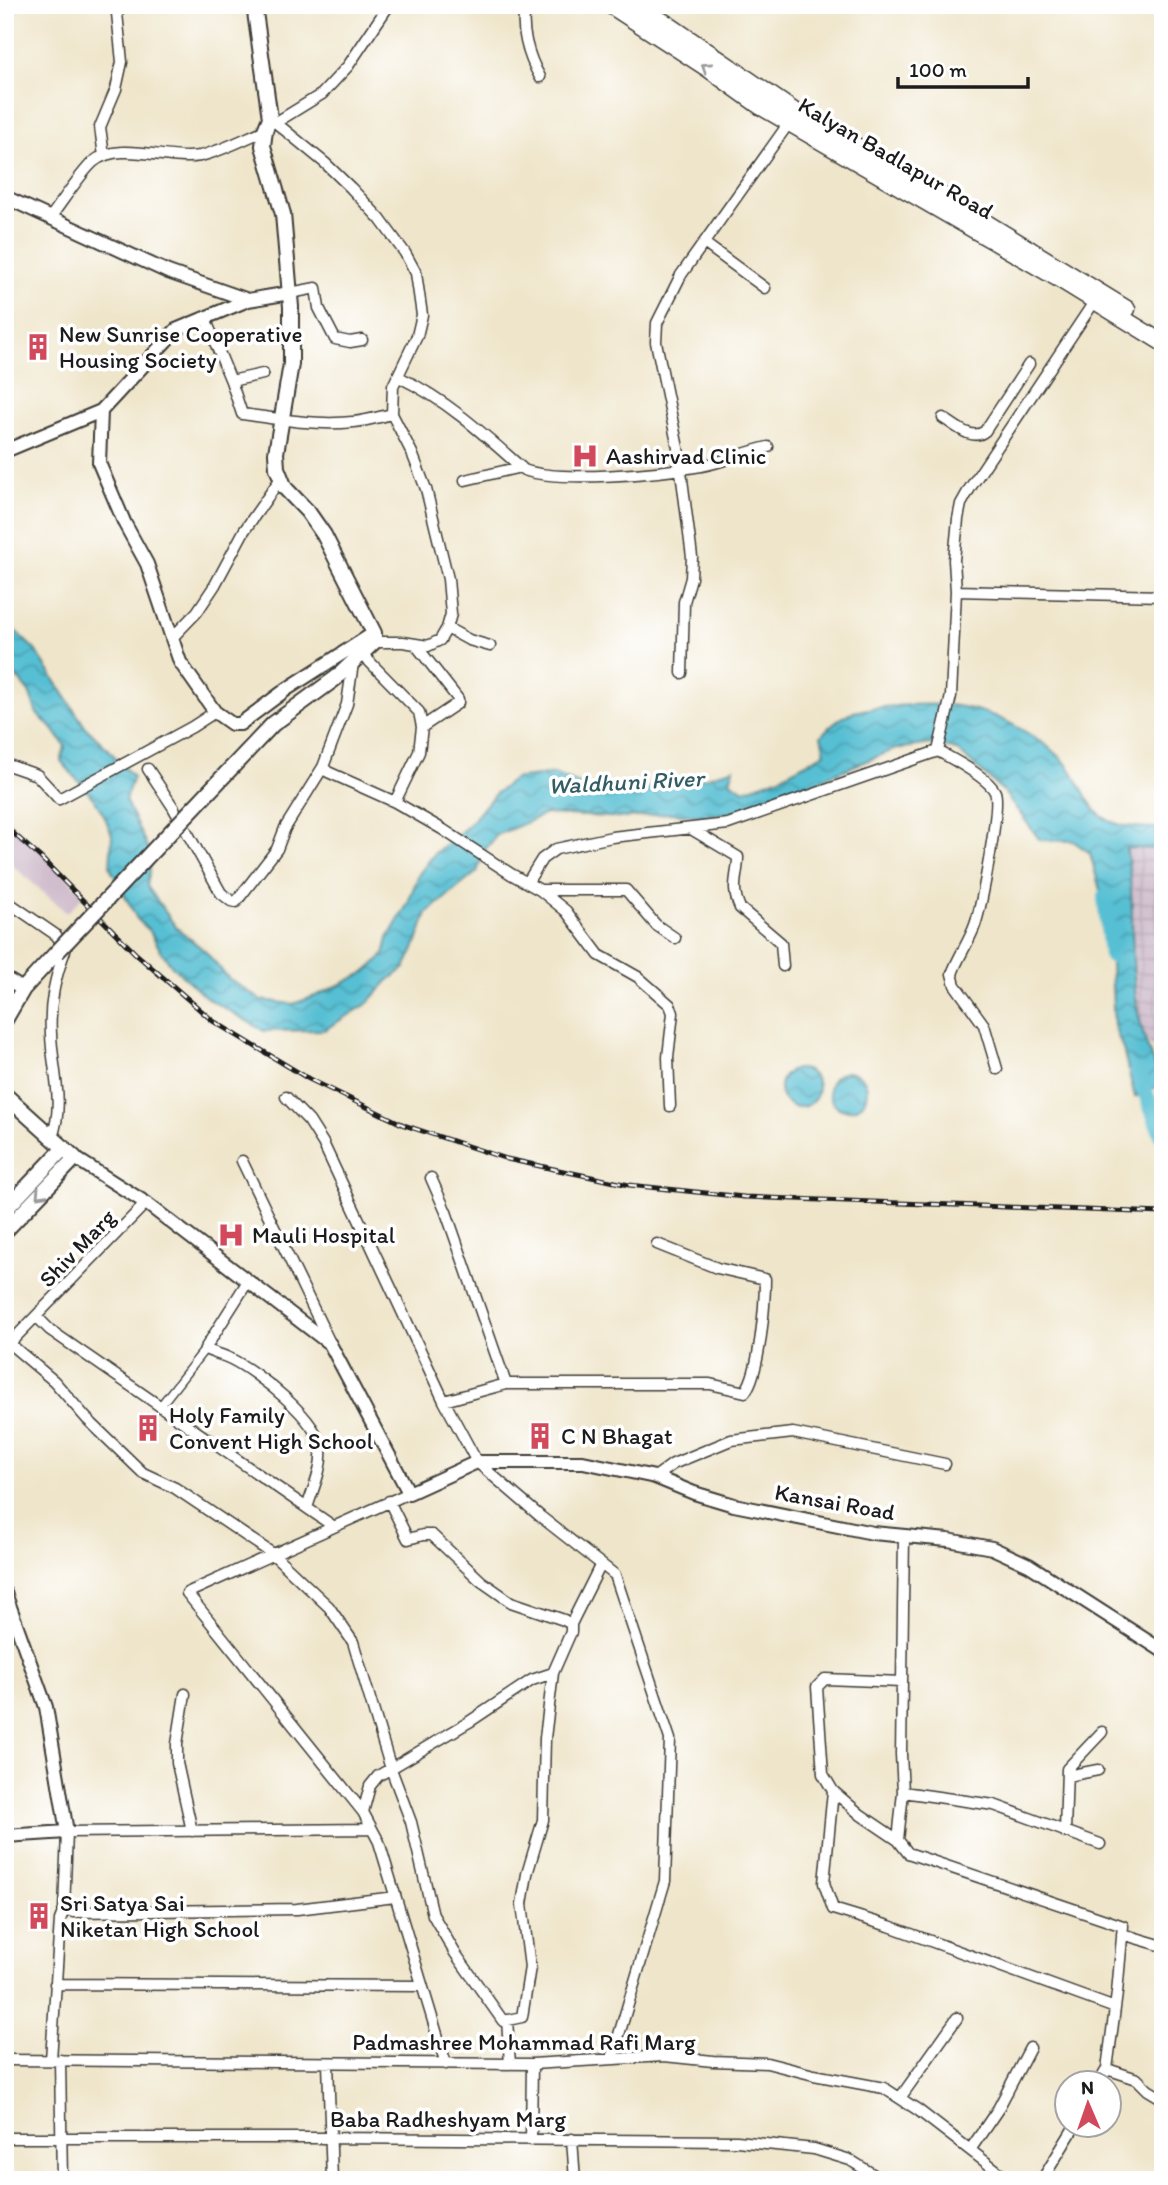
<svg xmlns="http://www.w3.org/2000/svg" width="1168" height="2185" font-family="Itim,sans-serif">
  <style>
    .industrial { fill: url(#industrial-grid) }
    .railway { fill: #d0bdcd }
    .water { fill: url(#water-waves); stroke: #396e78; stroke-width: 2 }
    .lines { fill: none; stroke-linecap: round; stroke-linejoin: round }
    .river { stroke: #56bfd3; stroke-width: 16 }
    .pedestrian-casing { stroke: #3c3a36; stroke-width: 10 }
    .minor-casing { stroke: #3c3a36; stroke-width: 13 }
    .tertiary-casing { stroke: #3c3a36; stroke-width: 16 }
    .secondary-casing { stroke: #3c3a36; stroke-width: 18 }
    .primary-casing { stroke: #3c3a36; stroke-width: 19 }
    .pedestrian { stroke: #fff; stroke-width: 7 }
    .minor { stroke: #fff; stroke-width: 10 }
    .tertiary { stroke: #fff; stroke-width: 12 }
    .secondary { stroke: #fff; stroke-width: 14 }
    .primary { stroke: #fff; stroke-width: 16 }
    .rail-casing { stroke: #1c1c1c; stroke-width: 5 }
    .rail { stroke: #fff; stroke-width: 2.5; stroke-dasharray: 8; stroke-linecap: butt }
    .secondary-bridge-casing { stroke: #3c3a36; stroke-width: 18; stroke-linecap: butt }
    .secondary-bridge { stroke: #fff; stroke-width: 14 }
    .oneway { stroke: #999 }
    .labels { text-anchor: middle; stroke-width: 7; stroke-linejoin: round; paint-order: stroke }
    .street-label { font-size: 23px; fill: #1c1c1c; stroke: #fff }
    .poi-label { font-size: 23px; fill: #1c1c1c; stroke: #fff; text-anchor: start }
    .water-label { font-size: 24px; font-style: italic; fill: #335d65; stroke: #fff }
  </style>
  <defs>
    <pattern id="industrial-grid" width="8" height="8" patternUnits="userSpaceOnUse" patternTransform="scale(1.75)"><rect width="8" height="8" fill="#d0bdcd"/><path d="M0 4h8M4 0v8" fill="none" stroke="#b2a2af"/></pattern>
    <pattern id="water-waves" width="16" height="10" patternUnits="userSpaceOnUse" patternTransform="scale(1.75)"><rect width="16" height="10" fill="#56bfd3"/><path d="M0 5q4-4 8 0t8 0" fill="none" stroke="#469aaa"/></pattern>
  </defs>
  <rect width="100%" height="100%" fill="#fff"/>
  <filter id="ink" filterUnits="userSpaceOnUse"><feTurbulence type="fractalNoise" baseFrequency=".0143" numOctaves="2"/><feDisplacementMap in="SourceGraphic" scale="14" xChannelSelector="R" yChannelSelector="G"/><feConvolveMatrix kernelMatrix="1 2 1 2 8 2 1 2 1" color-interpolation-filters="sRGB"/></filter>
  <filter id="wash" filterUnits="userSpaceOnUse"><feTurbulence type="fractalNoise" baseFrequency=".00686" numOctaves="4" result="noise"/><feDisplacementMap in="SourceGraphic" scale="28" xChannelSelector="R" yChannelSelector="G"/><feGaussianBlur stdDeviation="1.57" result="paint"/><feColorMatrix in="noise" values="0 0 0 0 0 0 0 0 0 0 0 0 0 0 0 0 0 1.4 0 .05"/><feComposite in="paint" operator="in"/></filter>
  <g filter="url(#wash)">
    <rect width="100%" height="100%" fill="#efe5ca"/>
    <path class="industrial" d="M1126,847L1163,849V1063L1146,1039L1137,1007L1131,876Z"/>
    <path class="railway" d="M5,816L84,895L67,913L5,859Z"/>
    <path class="water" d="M5,621L35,650L86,728L107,748L133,777L125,800L152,857L147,886L176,927L205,951L228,978L261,1000L293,1004L318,995L366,972L384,955L388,938L407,905L419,874L435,853L469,825L494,795L514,779L554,774L601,793L622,792L647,789L674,779L705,778L734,768L730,781L744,790L778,778L825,753L821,736C843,709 863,709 896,706C946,702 980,704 1024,731C1037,739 1051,747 1062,759C1077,774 1084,798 1097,812C1113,829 1142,828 1163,828V849L1126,848C1136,900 1129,953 1137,1006C1141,1032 1151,1059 1162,1084L1135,1097L1123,1049L1114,1026L1109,923L1090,853L1073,841L1040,840L1004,792L957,750L932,744L896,749L831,775L805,790L737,812L700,816L669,813L629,818L546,814L497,835L485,850L477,872L427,913L417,942L405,968L388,981L367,1004L324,1030L264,1031L207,998L173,967L161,951L149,930L137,919L110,867L112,835L104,815L94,799L61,761L65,746L52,728L37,714L29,692L5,663Z
      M780 1088a19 19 0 1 1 38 0a19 19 0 1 1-38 0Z
      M829 1091a19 19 0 1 1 38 0a19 19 0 1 1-38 0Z"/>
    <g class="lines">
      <path class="river" d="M1105,897L1111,955
        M1137,1071L1163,1137"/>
    </g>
  </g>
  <g filter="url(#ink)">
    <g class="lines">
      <defs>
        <path id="pedestrian" d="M161,1405L205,1349"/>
        <path id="minor" d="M526,5C519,27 529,58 540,77
          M270,118L325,163L351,188L380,219L405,253L416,273L422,315L417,336L393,386L392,414L412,453L426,489L448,579L451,614L447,628L440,640L428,646L403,642H374
          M275,123L322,94L348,66L389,5
          M104,156L100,127L116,89L122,62L117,13L120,5
          M50,218C62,202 80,174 93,162C120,140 168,162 200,156C222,151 244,139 265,130
          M704,243L765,288
          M290,293L316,288L319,308L335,339L350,342L362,340
          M205,318L231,381L263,374
          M399,377C447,400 485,435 524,470C560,483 661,473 701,466C724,462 745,452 768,447
          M231,381L242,414C278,419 317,426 353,422C366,421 379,417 392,414
          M943,418C955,425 972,442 985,431L1029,364
          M465,480L521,467
          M956,591L1163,596
          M447,628L469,640L490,646
          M171,639L197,612L215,585L244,531L281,478
          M362,654L419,712L422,727
          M353,663L347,704L323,767L328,772L395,802L442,829L511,874L540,890L566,911L599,955L638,977L670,1005L673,1013L668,1057L670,1106
          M682,673L684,602L691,578L692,557L678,448L656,342L657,323L681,275L791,120
          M938,751C952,759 988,777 995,792C1001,805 981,908 975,925C969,942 958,957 952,974L955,985L984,1025L997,1069
          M5,764L37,775L59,799L192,727L215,712
          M148,769L173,807L221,893L231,901L236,902L277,849L285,828L323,767
          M395,802L419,752L422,727L458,703V699L415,644
          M691,829L738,857C738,877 730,886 740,908L781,943L783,966
          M527,883L542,859L556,849L612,837L728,824L938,751L951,696L956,591L954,560L958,519L961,504L970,488L1096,299
          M540,890H626L656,925L675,938
          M5,900L56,935L66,948C55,977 49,1003 51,1034C52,1069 65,1103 52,1137
          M286,1097L309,1121L323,1143L444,1401L477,1462L541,1517L615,1575L670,1739L665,1881L612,2058
          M242,1161L330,1343
          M431,1178L446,1212L506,1384
          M248,1281L205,1349C214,1353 223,1355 231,1359C257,1372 319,1419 321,1450C323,1468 312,1491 307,1508
          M37,1317L50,1330L333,1526
          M10,1344L54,1381L87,1419L143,1473L175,1488L273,1554L329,1607L353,1642L391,1769L411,1822L433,1915L455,1953L503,2021L522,2017L530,1967L522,1904L527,1874L543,1820L545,1738L553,1673L571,1632V1624L601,1564
          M6,1347L146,1203
          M444,1401L506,1384H710L745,1392C760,1373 765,1304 765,1279L717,1268L657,1244
          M655,1477L673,1464L731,1440L793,1433L945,1464
          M409,1493L187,1593L363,1812L379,1842L446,2064
          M389,1501L408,1539L423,1535H432L481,1581L511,1602L564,1620L571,1624
          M902,1682L825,1679L817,1687L823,1774L833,1791L861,1815L898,1840L908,1853L1123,1926L1117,1993L1107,2069L1098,2084
          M185,1694L177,1744V1763L192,1831
          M1067,1776L1098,1770
          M833,1791L824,1883L833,1909L889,1926L1115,2008
          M903,1792L994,1805L1100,1844
          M363,1812L370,1786L378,1776L469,1722L532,1680L553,1673
          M1065,1832L1067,1769L1102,1732
          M898,1840L903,1792L901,1754L904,1536
          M64,1910L74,1912L297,1909L395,1897
          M1122,1934L1163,1946
          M55,1984L422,1986
          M507,2020L510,2064
          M5,2060L532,2064L664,2056L713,2061L767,2063L814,2075L884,2088L918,2110L1009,2180
          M51,2060L60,1920L64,1910L67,1832L372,1829
          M60,2060L62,2180
          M328,2063L332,2180
          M1107,2069L1137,2079L1148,2090L1163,2099
          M900,2098L957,2018
          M5,2138H329L737,2141L814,2149L850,2160L882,2180
          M572,2139L575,2180
          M531,2140L532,2064
          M970,2150L998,2109L1030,2048
          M1042,2180L1075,2126"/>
        <path id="tertiary" d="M5,197L168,272L248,300
          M101,411L99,463L125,524L147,564L180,662L215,712L232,724H240L287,689L374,633
          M5,451L101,411L176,330L248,300L290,293
          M5,978L23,989
          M75,1158L146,1203L330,1344L409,1493L477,1462H583L655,1477L694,1493L734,1505L873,1533L948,1540L992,1548L1029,1565L1163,1651
          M5,1593L46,1707L67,1832L5,1836"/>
        <path id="secondary" d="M254,5L270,118L265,130L263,146L283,214L291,307V364L276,453L277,468L285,488L308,512L324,535L374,633V642L336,678
          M5,1020L23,989L57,952
          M5,1095L75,1158L5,1231
          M5,1210L64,1148"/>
        <path id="primary" d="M610,5L707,68L760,106L1059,279L1163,343
          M635,5L669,25L797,113L908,175L1127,309"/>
      </defs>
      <use href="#pedestrian" class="pedestrian-casing"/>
      <use href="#minor" class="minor-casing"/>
      <use href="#tertiary" class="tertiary-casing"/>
      <use href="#secondary" class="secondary-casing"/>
      <use href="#primary" class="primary-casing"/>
      <use href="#pedestrian" class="pedestrian"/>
      <use href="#minor" class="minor"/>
      <use href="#tertiary" class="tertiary"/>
      <use href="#secondary" class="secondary"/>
      <use href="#primary" class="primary"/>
      <defs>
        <path id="rail" d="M5,826L40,857L136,954L213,1021L309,1079L404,1125L507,1159L629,1185L744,1197L1163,1213"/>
      </defs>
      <use href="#rail" class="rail-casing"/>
      <use href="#rail" class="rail"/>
      <defs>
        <path id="secondary-bridge" d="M57,952L273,724L336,678"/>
      </defs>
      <use href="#secondary-bridge" class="secondary-bridge-casing"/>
      <use href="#secondary-bridge" class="secondary-bridge"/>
    </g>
    <defs><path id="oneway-chevron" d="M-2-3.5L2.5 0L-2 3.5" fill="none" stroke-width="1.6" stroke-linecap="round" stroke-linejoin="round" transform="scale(1.75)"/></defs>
    <g class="oneway">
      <use href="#oneway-chevron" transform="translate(706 67) rotate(-146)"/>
      <use href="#oneway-chevron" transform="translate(40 1194) rotate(134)"/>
    </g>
  </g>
  <defs>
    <symbol id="building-bare" viewBox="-9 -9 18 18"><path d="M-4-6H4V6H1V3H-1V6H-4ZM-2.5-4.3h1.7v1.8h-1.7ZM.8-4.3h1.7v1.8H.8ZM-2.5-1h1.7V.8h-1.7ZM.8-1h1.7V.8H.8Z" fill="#d1495b" stroke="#fff" stroke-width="2.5" paint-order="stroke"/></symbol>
    <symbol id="hospital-bare" viewBox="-9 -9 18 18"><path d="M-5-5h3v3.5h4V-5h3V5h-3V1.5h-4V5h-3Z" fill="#d1495b" stroke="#fff" stroke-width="2.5" paint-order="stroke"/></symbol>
  </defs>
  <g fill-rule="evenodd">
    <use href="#building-bare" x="19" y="328" width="38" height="38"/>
    <use href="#hospital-bare" x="566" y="437" width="38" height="38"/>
    <use href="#hospital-bare" x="212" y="1216" width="38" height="38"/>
    <use href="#building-bare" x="129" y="1409" width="38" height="38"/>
    <use href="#building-bare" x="521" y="1417" width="38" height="38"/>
    <use href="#building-bare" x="20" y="1897" width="38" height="38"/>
  </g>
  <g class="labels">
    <g class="street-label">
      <text transform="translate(896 158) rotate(30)" y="8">Kalyan Badlapur Road</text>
      <text transform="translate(77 1248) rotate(-46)" y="8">Shiv Marg</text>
      <text transform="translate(835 1502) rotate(10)" y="8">Kansai Road</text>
      <text x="524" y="2050">Padmashree Mohammad Rafi Marg</text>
      <text x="448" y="2127">Baba Radheshyam Marg</text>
    </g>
    <g class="poi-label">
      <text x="59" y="342">New Sunrise Cooperative<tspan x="59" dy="26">Housing Society</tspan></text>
      <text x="606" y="464">Aashirvad Clinic</text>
      <text x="252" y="1243">Mauli Hospital</text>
      <text x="169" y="1423">Holy Family<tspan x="169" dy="26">Convent High School</tspan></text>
      <text x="561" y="1444">C N Bhagat</text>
      <text x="60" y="1911">Sri Satya Sai<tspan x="60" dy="26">Niketan High School</tspan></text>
    </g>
    <g class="water-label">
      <text transform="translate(626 782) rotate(-3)" y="8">Waldhuni River</text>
    </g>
  </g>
  <rect width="1168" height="2185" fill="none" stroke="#fff" stroke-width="28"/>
  <g transform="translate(1088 2104) rotate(358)"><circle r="33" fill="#ffffff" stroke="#a4a4a4" stroke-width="2"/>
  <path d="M0-5L12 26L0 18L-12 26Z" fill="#d1495b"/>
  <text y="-10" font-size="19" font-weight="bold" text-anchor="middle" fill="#1c1c1c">N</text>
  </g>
  <path d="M898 77v10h130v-10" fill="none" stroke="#1c1c1c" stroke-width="3.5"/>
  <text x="909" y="77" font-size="21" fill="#1c1c1c" stroke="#ffffff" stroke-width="5" paint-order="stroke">100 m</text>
</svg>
